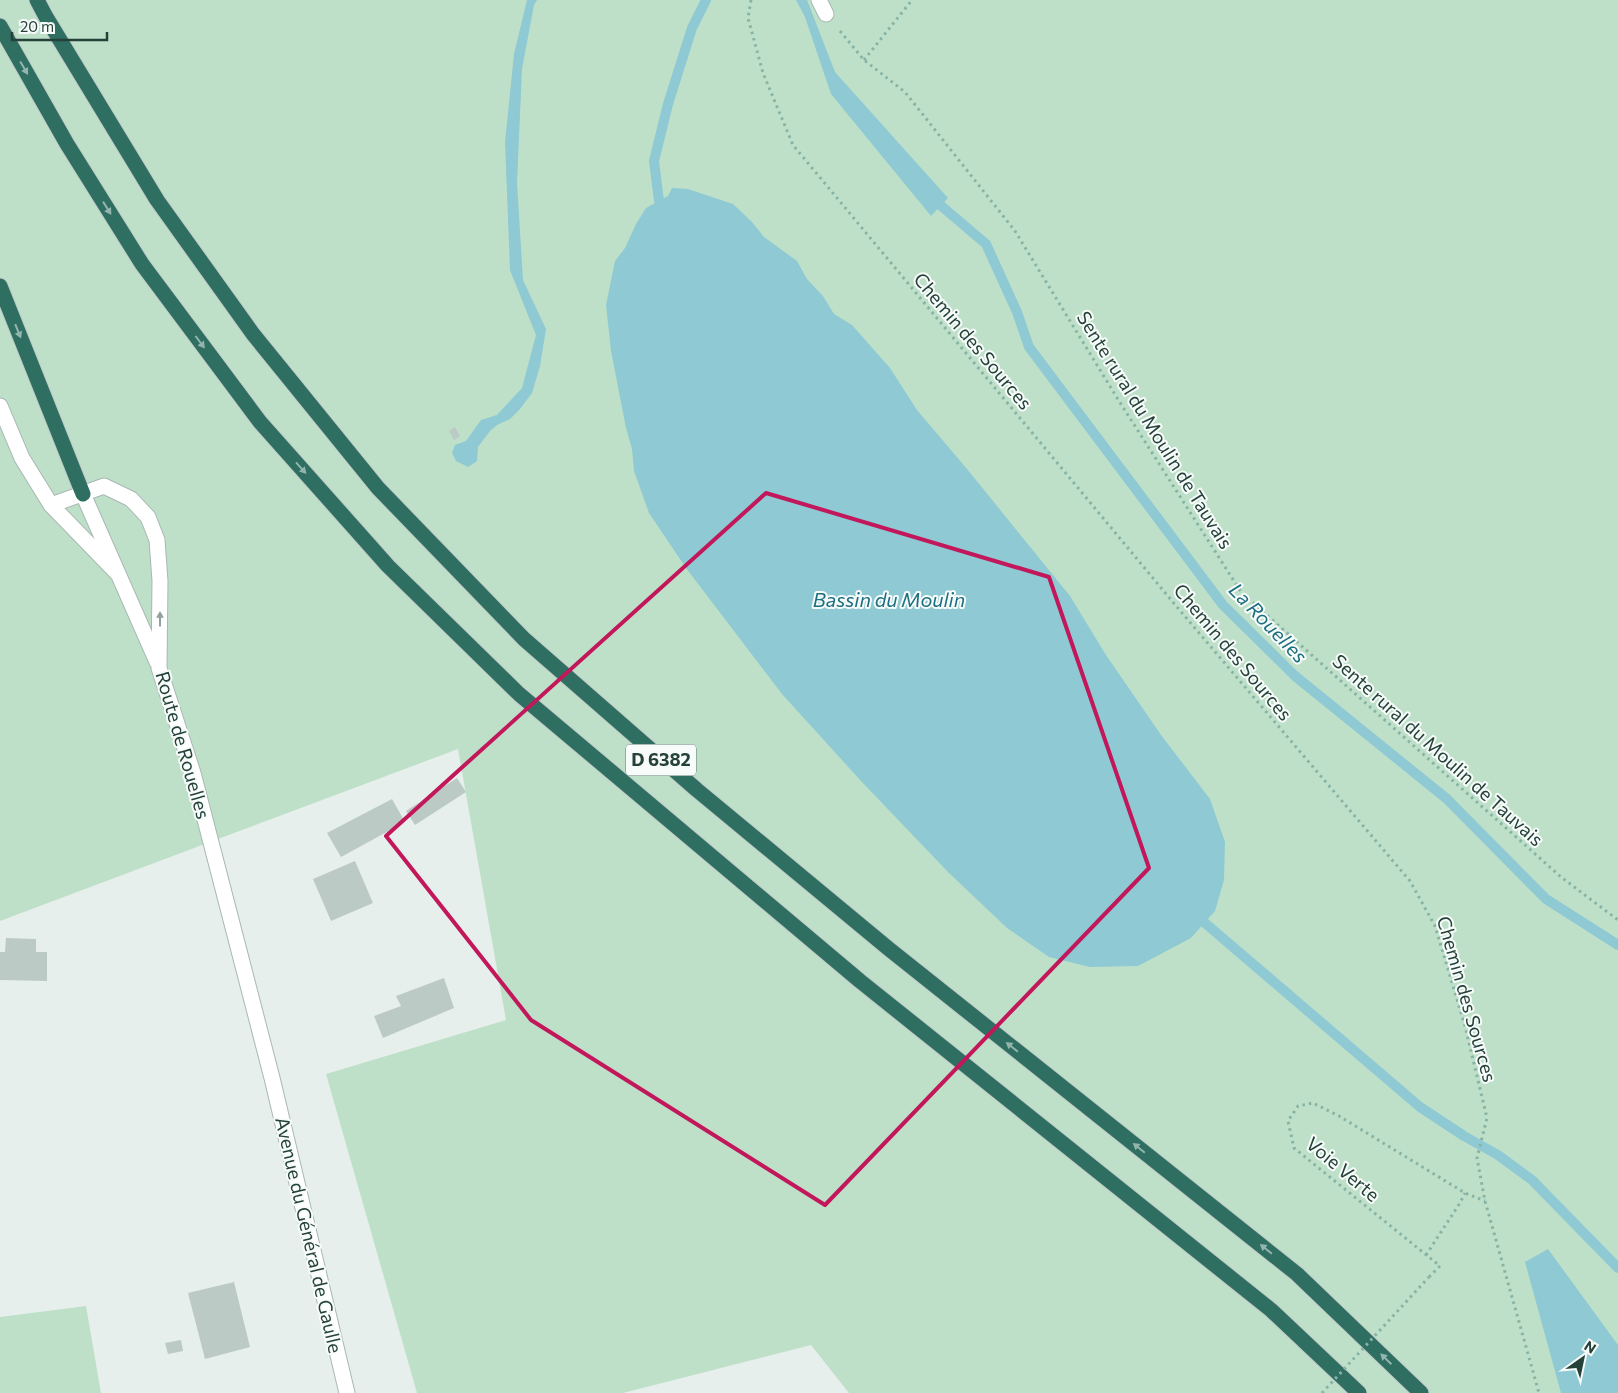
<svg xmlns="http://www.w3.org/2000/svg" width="1618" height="1393" font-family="Commissioner,sans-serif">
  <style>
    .green { fill: #bfe0c8 }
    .water { fill: #8ec9d4 }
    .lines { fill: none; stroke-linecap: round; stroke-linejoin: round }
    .stream { stroke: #8ec9d4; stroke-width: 10 }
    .building { fill: #bbcac4 }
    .minor-casing { stroke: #a8b8b2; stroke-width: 17 }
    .highway-casing { stroke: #c2cac8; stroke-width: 17 }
    .path { stroke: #86b3a5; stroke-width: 3; stroke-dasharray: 2.5 4; stroke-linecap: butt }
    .minor { stroke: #fff; stroke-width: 15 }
    .highway { stroke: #2f6f62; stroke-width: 15 }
    .path-bridge { stroke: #86b3a5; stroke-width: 3; stroke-dasharray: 2.5 4; stroke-linecap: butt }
    .oneway { fill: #93b5ae }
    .oneway2 { fill: #92a09c }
    .marked { fill: none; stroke: #c2185b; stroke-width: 4; stroke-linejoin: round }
    .labels { text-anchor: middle; stroke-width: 4; stroke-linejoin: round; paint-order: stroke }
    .shield { fill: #f7fbf9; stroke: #637a73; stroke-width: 1 }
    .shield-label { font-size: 18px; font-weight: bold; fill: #24423a }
    .street-label { font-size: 19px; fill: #24423a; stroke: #f7fbf9 }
    .water-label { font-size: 20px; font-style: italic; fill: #1c6f80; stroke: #f7fbf9 }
  </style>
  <rect width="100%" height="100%" fill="#e6efeb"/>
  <path class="green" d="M0,0H1618V1393H849L811,1345L623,1393H417L326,1074L506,1020L458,749L0,921Z
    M86,1306L101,1393H0V1317Z"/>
  <path class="water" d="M527,0H537L534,5L522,69L517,183L523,280L546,329L540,366L532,393L520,409L510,419L497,425L490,431L478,447L477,461L468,467L456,461L452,453L455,445L466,441L481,420L497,415L522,388L536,335L510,270L505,142L514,54Z
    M796,0H807L835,72L948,198L931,216L831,94L805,17Z
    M672,188L688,189L733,204L752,222L764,237L797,261L807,279L823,296L834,314L852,325L890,368L917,410L967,469L1070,596L1106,655L1161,735L1210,799L1225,842L1224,880L1215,911L1191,938L1138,966L1090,967L1049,957L1007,928L948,872L861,781L782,694L686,568L649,513L634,471L632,449L626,428L611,351L606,305L615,261L625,248L636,224L646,208L668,196Z
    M1548,1249L1618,1345V1393H1561L1525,1262Z"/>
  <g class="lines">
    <path class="stream" d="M932,198L986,244L1017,312L1029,347L1223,605L1295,676L1447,799L1546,899L1618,945
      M659,201L654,161L668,104L692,28L706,0
      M1205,923L1420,1107L1464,1136L1498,1155L1532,1180L1618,1268"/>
  </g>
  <path class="building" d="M455,427L460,436L454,440L449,431Z
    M457,778L466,792L415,825L406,811Z
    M392,799L405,822L341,857L327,833Z
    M355,861L373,903L331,921L313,879Z
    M6,938L36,939V952H47V981L0,980V952H5Z
    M444,978L454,1008L383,1038L374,1016L401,1006L396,996Z
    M234,1282L250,1347L205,1359L188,1293Z
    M181,1340L183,1351L168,1354L165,1343Z"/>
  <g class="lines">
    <defs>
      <path id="minor" d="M819,0L826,14
        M0,406L22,458L51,505L118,574
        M83,494L157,662
        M51,505L104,486L131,499L148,517L157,540L160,581L159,668L193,773L272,1078L347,1393"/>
      <path id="highway" d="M37,0L46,17L157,200L253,334L378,488L524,639L697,790L889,949L1297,1274L1421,1393
        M0,26L67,144L142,264L260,422L388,566L519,694L860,981L1271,1310L1359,1393
        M0,286L83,494"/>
    </defs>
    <use href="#minor" class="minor-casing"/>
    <use href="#highway" class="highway-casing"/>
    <path class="path" d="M751,0L748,18L763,73L793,145L1177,607L1410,881L1435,926L1465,1026L1487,1118L1477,1158L1485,1201L1539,1393
      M840,31L864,60L905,92L1015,231L1119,401L1241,592L1561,877L1618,920
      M864,60L912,0
      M1426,1255L1460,1203L1465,1193
      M1429,1277L1440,1266L1294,1148L1288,1121L1298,1106L1313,1103L1339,1116L1465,1193L1485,1201"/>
    <use href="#minor" class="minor"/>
    <use href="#highway" class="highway"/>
    <path class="path-bridge" d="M1322,1393L1429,1277"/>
  </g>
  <defs><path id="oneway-solid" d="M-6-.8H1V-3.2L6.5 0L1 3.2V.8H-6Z" transform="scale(1.25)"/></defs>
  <g class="oneway">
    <use href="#oneway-solid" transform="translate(24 68) rotate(60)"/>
    <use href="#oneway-solid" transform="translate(107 208) rotate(58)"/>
    <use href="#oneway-solid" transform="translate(18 331) rotate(68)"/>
    <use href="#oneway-solid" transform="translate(200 342) rotate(53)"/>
    <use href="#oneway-solid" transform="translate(301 468) rotate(48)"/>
    <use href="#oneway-solid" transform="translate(1012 1047) rotate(-141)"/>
    <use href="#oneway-solid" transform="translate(1139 1148) rotate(-141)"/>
    <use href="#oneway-solid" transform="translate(1266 1249) rotate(-141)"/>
    <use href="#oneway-solid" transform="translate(1386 1359) rotate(-136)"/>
  </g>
  <use class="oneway2" href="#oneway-solid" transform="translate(160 619) rotate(-90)"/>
  <path class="marked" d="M766,493L1049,577L1149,868L825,1205L531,1020L386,836Z"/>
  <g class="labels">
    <rect class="shield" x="626" y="744.5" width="70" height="31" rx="4"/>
    <g class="shield-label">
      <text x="661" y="766">D 6382</text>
    </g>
    <g class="street-label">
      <text transform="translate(973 341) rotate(50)" y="7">Chemin des Sources</text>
      <text transform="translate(1155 430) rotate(58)" y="7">Sente rural du Moulin de Tauvais</text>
      <text transform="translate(1233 652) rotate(50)" y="7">Chemin des Sources</text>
      <text transform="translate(183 745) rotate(74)" y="7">Route de Rouelles</text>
      <text transform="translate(1438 750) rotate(42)" y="7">Sente rural du Moulin de Tauvais</text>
      <text transform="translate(1467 999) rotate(74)" y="7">Chemin des Sources</text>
      <text transform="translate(1343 1169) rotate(40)" y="7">Voie Verte</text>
      <text transform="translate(309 1235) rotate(77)" y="7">Avenue du Général de Gaulle</text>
    </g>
    <g class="water-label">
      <text x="889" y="607">Bassin du Moulin</text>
      <text transform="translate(1268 623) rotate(46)" y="7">La Rouelles</text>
    </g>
  </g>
  <g transform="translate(1583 1358) rotate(33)" stroke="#f7fbf9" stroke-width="4" paint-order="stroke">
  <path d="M0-4L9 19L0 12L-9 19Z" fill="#24423a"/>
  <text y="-8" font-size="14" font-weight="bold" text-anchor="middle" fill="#24423a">N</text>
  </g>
  <path d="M12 32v8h95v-8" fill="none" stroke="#24423a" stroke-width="2.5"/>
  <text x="20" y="32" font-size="15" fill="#24423a" stroke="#f7fbf9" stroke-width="4" paint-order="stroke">20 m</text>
</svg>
